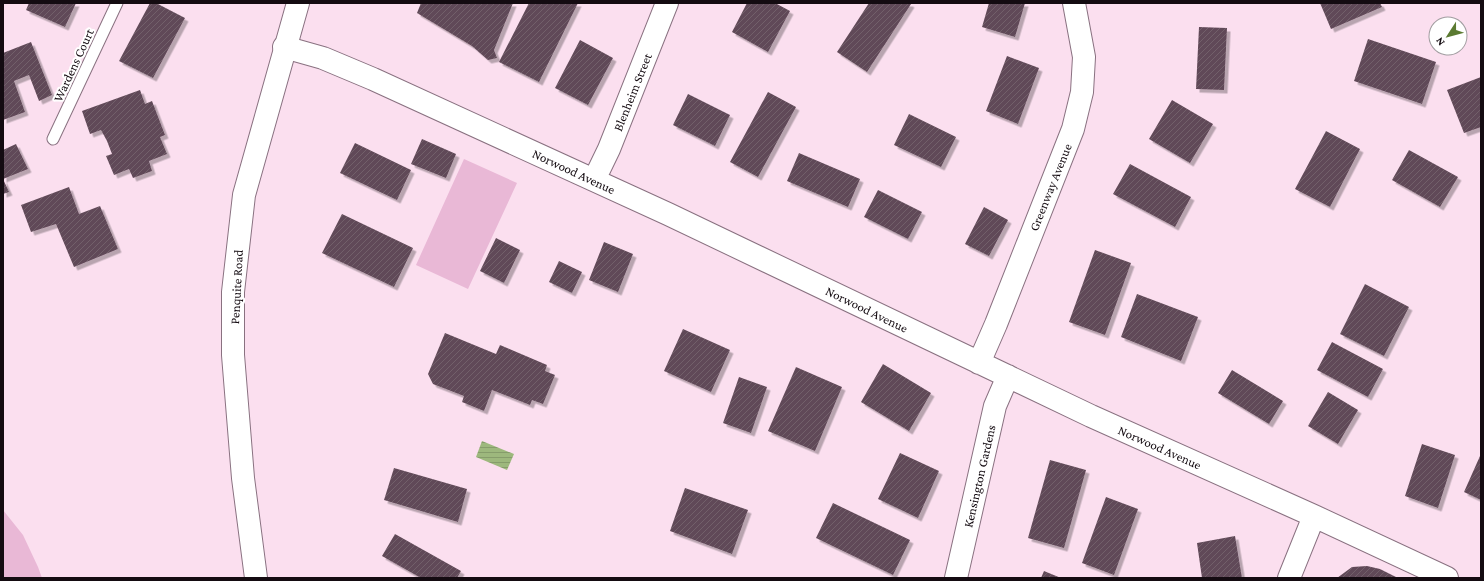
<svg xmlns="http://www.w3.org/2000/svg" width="1484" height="581" font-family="'Crimson Pro',serif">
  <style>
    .park { fill: #e9b8d6 }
    .water { fill: url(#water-rules) }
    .building { fill: url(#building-hatch); filter: url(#shadow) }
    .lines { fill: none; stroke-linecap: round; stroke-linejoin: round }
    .lane-casing { stroke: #897180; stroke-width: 13 }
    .street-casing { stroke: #897180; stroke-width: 24 }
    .secondary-casing { stroke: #897180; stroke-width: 24 }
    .lane { stroke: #fff; stroke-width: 11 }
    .street { stroke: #fff; stroke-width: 22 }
    .secondary { stroke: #fff; stroke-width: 22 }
    .labels { text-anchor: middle; stroke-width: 4; stroke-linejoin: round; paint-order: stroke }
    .street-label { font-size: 13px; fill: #140b11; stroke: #fff }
  </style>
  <defs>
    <pattern id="water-rules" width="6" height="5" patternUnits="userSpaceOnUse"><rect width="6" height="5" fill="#9db87d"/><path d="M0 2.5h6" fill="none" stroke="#869d6b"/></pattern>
    <pattern id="building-hatch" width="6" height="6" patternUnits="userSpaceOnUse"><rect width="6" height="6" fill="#614a58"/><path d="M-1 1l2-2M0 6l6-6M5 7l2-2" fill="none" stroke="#72606b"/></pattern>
    <filter id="shadow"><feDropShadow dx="3.5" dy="3.5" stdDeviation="0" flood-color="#0004"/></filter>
  </defs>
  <rect width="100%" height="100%" fill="#fbdfef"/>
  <path class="park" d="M464,159L517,183L468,289L416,265Z
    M3,510L23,535L38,567L42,578H3Z"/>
  <path class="water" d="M482,441L514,454L507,470L476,457Z"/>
  <path class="building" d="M29,3H76L65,27L26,10Z
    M150,3H156L185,18L153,78L119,61Z
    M421,3H513L494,50L497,58L488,60L472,46L417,13Z
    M529,3H578L539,82L499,62Z
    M747,3H775L790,11L768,52L732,32Z
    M869,3H909L911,4L867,72L837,52Z
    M989,3H1025L1015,37L982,27Z
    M1320,3H1380L1382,7L1331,29Z
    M1199,27L1227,28L1224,90L1196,89Z
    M1368,39L1436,62L1422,104L1354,81Z
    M580,40L613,58L588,105L555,88Z
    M31,42L52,95L39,101L29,75L14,81L25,112L3,120V53Z
    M1007,56L1039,68L1018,124L986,111Z
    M1481,77V127L1464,133L1447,90Z
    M140,90L145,104L152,101L165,135L160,137L167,154L149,161L152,171L133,178L129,169L114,175L106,156L112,154L107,141L101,130L90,134L82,111Z
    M768,92L796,107L758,177L730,162Z
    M688,94L730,115L715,146L673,125Z
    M1172,100L1213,124L1190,163L1149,139Z
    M909,114L956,137L941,167L894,145Z
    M1326,131L1360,149L1330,207L1295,189Z
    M422,139L456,154L446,178L411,164Z
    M355,143L411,170L397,200L340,173Z
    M16,144L28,169L3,179L9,192L3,194V150Z
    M1409,150L1458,177L1440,207L1392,180Z
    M799,153L860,179L848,207L787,181Z
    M1130,164L1191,197L1175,227L1113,194Z
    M69,187L79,214L100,206L118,249L74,267L56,224L31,232L21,205Z
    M878,190L922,212L908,239L864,217Z
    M984,207L1008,220L989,256L965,244Z
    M342,214L413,248L394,287L322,253Z
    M496,238L520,250L504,283L480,271Z
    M604,242L633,254L618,292L589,280Z
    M1095,250L1131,263L1105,335L1069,322Z
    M559,261L582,272L572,293L549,282Z
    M1365,284L1409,307L1384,356L1340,334Z
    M1137,294L1198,317L1181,361L1121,337Z
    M683,329L730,350L711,392L664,371Z
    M445,333L496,354L500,345L547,365L545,371L555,375L543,404L532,400L530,405L492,390L484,411L462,402L464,396L433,384L428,374Z
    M1332,342L1383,369L1368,397L1317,370Z
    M883,364L931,393L909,431L861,402Z
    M796,367L842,387L815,451L768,431Z
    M1232,370L1283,401L1269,424L1218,393Z
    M739,377L767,387L751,433L723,423Z
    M1328,392L1358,410L1338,444L1308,426Z
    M1422,444L1455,455L1438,508L1405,496Z
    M900,453L939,471L918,518L878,499Z
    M1480,456L1481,457V500L1464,492Z
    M1050,460L1086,470L1064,548L1028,538Z
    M394,468L467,489L458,522L384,500Z
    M685,488L748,510L732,554L670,531Z
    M1106,497L1138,509L1114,575L1082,563Z
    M833,503L910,540L893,575L816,538Z
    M395,534L461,571L457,578H421L382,556Z
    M1235,536L1242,578H1202L1197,543Z
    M1367,566L1380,569L1398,578H1337L1352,567Z
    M1044,571L1061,578H1041Z"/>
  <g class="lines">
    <defs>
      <path id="lane" d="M53,139L117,3"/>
      <path id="street" d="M284,47L323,58L373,79L668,214L1091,416L1314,516L1447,578
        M594,180L609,149L667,3
        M979,363L996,324L1073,129L1082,92L1084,57L1074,3
        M956,578L995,406L1008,376
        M1289,578L1314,516"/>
      <path id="secondary" d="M256,578L243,478L233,355V292L244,195L298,3"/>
    </defs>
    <use href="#lane" class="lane-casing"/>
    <use href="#street" class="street-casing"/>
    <use href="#secondary" class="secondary-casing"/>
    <use href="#lane" class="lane"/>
    <use href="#street" class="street"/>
    <use href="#secondary" class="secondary"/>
  </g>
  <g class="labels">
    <g class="street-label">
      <text transform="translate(73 65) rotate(-65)" y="5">Wardens Court</text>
      <text transform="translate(632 92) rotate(-68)" y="5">Blenheim Street</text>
      <text transform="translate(574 171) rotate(25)" y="5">Norwood Avenue</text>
      <text transform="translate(1050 187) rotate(-68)" y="5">Greenway Avenue</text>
      <text transform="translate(236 287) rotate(-87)" y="5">Penquite Road</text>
      <text transform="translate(867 309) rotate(26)" y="5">Norwood Avenue</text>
      <text transform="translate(1160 447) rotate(24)" y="5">Norwood Avenue</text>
      <text transform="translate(979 476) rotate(-77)" y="5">Kensington Gardens</text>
    </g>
  </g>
  <rect width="1484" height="581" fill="none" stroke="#140b11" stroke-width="8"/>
  <g transform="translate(1448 36) rotate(234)"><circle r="19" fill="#ffffff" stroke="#a19da0"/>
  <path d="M0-3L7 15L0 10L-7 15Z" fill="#5b7a31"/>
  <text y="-6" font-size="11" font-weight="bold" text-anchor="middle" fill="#140b11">N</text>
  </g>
</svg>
